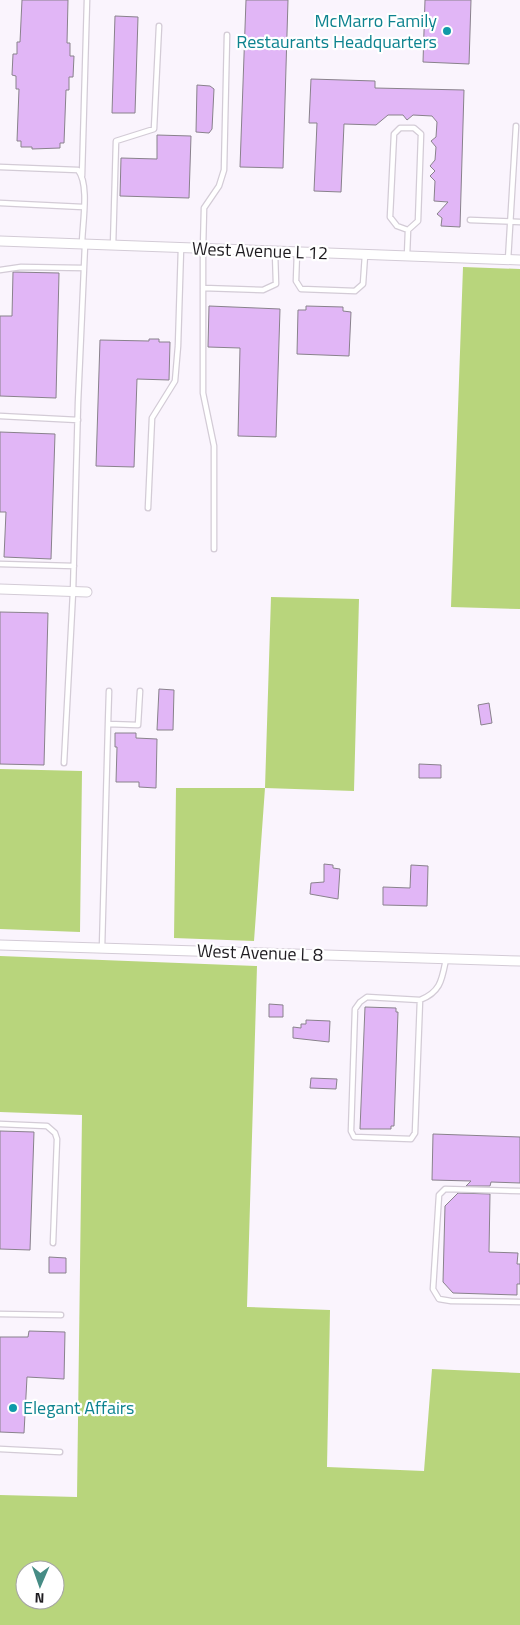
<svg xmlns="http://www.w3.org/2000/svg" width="520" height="1625" font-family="'Titillium Web',sans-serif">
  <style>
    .green { fill: #b8d57c; fill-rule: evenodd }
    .building { fill: #e1b6f6; stroke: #89828c }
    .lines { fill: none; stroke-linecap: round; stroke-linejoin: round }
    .service-casing { stroke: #d3cbd6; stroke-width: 7 }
    .minor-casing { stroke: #d3cbd6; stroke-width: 11 }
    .service { stroke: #fff; stroke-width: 4.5 }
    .minor { stroke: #fff; stroke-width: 9 }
    .culture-dot { fill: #0f9aa8; stroke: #fff; stroke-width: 2 }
    .labels { text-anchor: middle; stroke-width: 4.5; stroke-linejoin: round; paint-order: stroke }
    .culture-label { font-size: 18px; fill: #0d838f; stroke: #fff; text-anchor: end }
    .street-label { font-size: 18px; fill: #1e1c20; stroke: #fff }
  </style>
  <rect width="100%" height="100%" fill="#faf4fd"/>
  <path class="green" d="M463,267L520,269V609L451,607Z
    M271,597L359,599L354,791L265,788L254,941L174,938L176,788H265Z
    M0,769L82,771L80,932L0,929Z
    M0,956L257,966L247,1307L330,1310L327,1467L424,1471L432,1369L520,1373V1625H0V1495L77,1497L82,1115L0,1112ZM25,1570H55V1600H25Z"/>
  <path class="building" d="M22,0H68L67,43H70V56H74L73,77H69V90H66L64,143H60V148L32,149V147H21V141H17L19,89H16V76L12,75L13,54H17V42H20Z
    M246,0H288L283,168L240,167Z
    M425,0H471L469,64L423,62Z
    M115,16L138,17L135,113H112Z
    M311,79L375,81V88L464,90L460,227L441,226L442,218L437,214L448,202L434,201L435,181L430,176L435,171L430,166L435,160L436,147L431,141L436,137L437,122L432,116L413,115L407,120L403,115H388L376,125L344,124L341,192L314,191L317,123H309Z
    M197,85L210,86L214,89L212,129L209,133L196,132Z
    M157,135L191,136L189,198L120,196L121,158L157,159Z
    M13,272L59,273L56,398L0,396V316H12Z
    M209,306L280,309L276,437L238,436L240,348L208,347Z
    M306,306L343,307V311L351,312L349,356L297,354L298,310H306Z
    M149,339H159V342H170L169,380L137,379L134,467L96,466L100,340L149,341Z
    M0,432L55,434L51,559L4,557L6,512H0Z
    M0,612L48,613L44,765L0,764Z
    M159,689L174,690L173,730H157Z
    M489,703L492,723L481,725L478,705Z
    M115,733H136V738L157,739L156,788L139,787V782H116L117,747H115Z
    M419,764L441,765V778H419Z
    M324,864L333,865V868L340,869L338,899L310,894L311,883L324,882Z
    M411,865L428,866L427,906L383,905V887L410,888Z
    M269,1004L283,1005V1017H269Z
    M365,1007L396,1008V1012H398L394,1126H391V1129H360Z
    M306,1020L330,1021L329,1042L293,1038V1027L301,1028V1024H306Z
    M311,1078L337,1079L336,1089L310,1088Z
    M0,1131L34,1132L30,1250L0,1249Z
    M433,1134L520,1137V1183L491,1182L490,1186H466L471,1181L432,1180Z
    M458,1193L490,1194L489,1252L518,1253L517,1264H520V1284H517V1295L453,1293L443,1282L445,1206Z
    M49,1257L66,1258V1273H49Z
    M29,1331L65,1332L64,1379L27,1377L24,1433L0,1432V1337H28Z"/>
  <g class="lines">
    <defs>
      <path id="service" d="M0,167L78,170C90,185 82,225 82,245
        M82,176L87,0
        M0,203L83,207
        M470,220L520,222
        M113,246L116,141L154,129L159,26
        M297,252L296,281L301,289L355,291L363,284L365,255
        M407,256L408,230L418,221L421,134L414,128H400L394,134L390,217L397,226L408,230
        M508,260L516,126
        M0,270L21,267L84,268
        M203,288L263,290L276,284L275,252
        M0,416L78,420
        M148,508L152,418L175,381L178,346L181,248
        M214,549V446L203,393V249L204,208L219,186L224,170L227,35
        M0,564L74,566
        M108,724L109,691
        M64,763L73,592L78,403L85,245
        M102,948L108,724L138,725L140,691
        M420,1000L367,997L360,1002L355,1009L351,1131L354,1137L411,1139L415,1133L420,1000C441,992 442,979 446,959
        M0,1124L47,1126L55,1133L57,1139L53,1243
        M520,1191L445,1189L439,1195L433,1289L439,1299L451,1301L520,1302
        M0,1314L61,1315
        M0,1449L60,1452"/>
      <path id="minor" d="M0,241L520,260
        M0,589L87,592
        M0,945L520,961"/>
    </defs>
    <use href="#service" class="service-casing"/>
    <use href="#minor" class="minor-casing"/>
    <use href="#service" class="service"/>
    <use href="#minor" class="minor"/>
  </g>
  <g class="culture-dot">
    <circle cx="447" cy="31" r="5"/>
    <circle cx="13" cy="1408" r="5"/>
  </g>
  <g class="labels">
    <g class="culture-label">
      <text x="437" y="27">McMarro Family<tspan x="437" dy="21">Restaurants Headquarters</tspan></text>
      <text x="23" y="1414" text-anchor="start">Elegant Affairs</text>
    </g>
    <g class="street-label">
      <text transform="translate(260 251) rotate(2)" y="6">West Avenue L 12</text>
      <text transform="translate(260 953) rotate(2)" y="6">West Avenue L 8</text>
    </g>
  </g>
  <g transform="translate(40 1585) rotate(182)"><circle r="24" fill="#ffffff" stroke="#a5a4a6"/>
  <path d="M0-4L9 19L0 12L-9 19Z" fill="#468c85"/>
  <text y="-8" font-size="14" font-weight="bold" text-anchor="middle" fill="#1e1c20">N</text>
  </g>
</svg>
